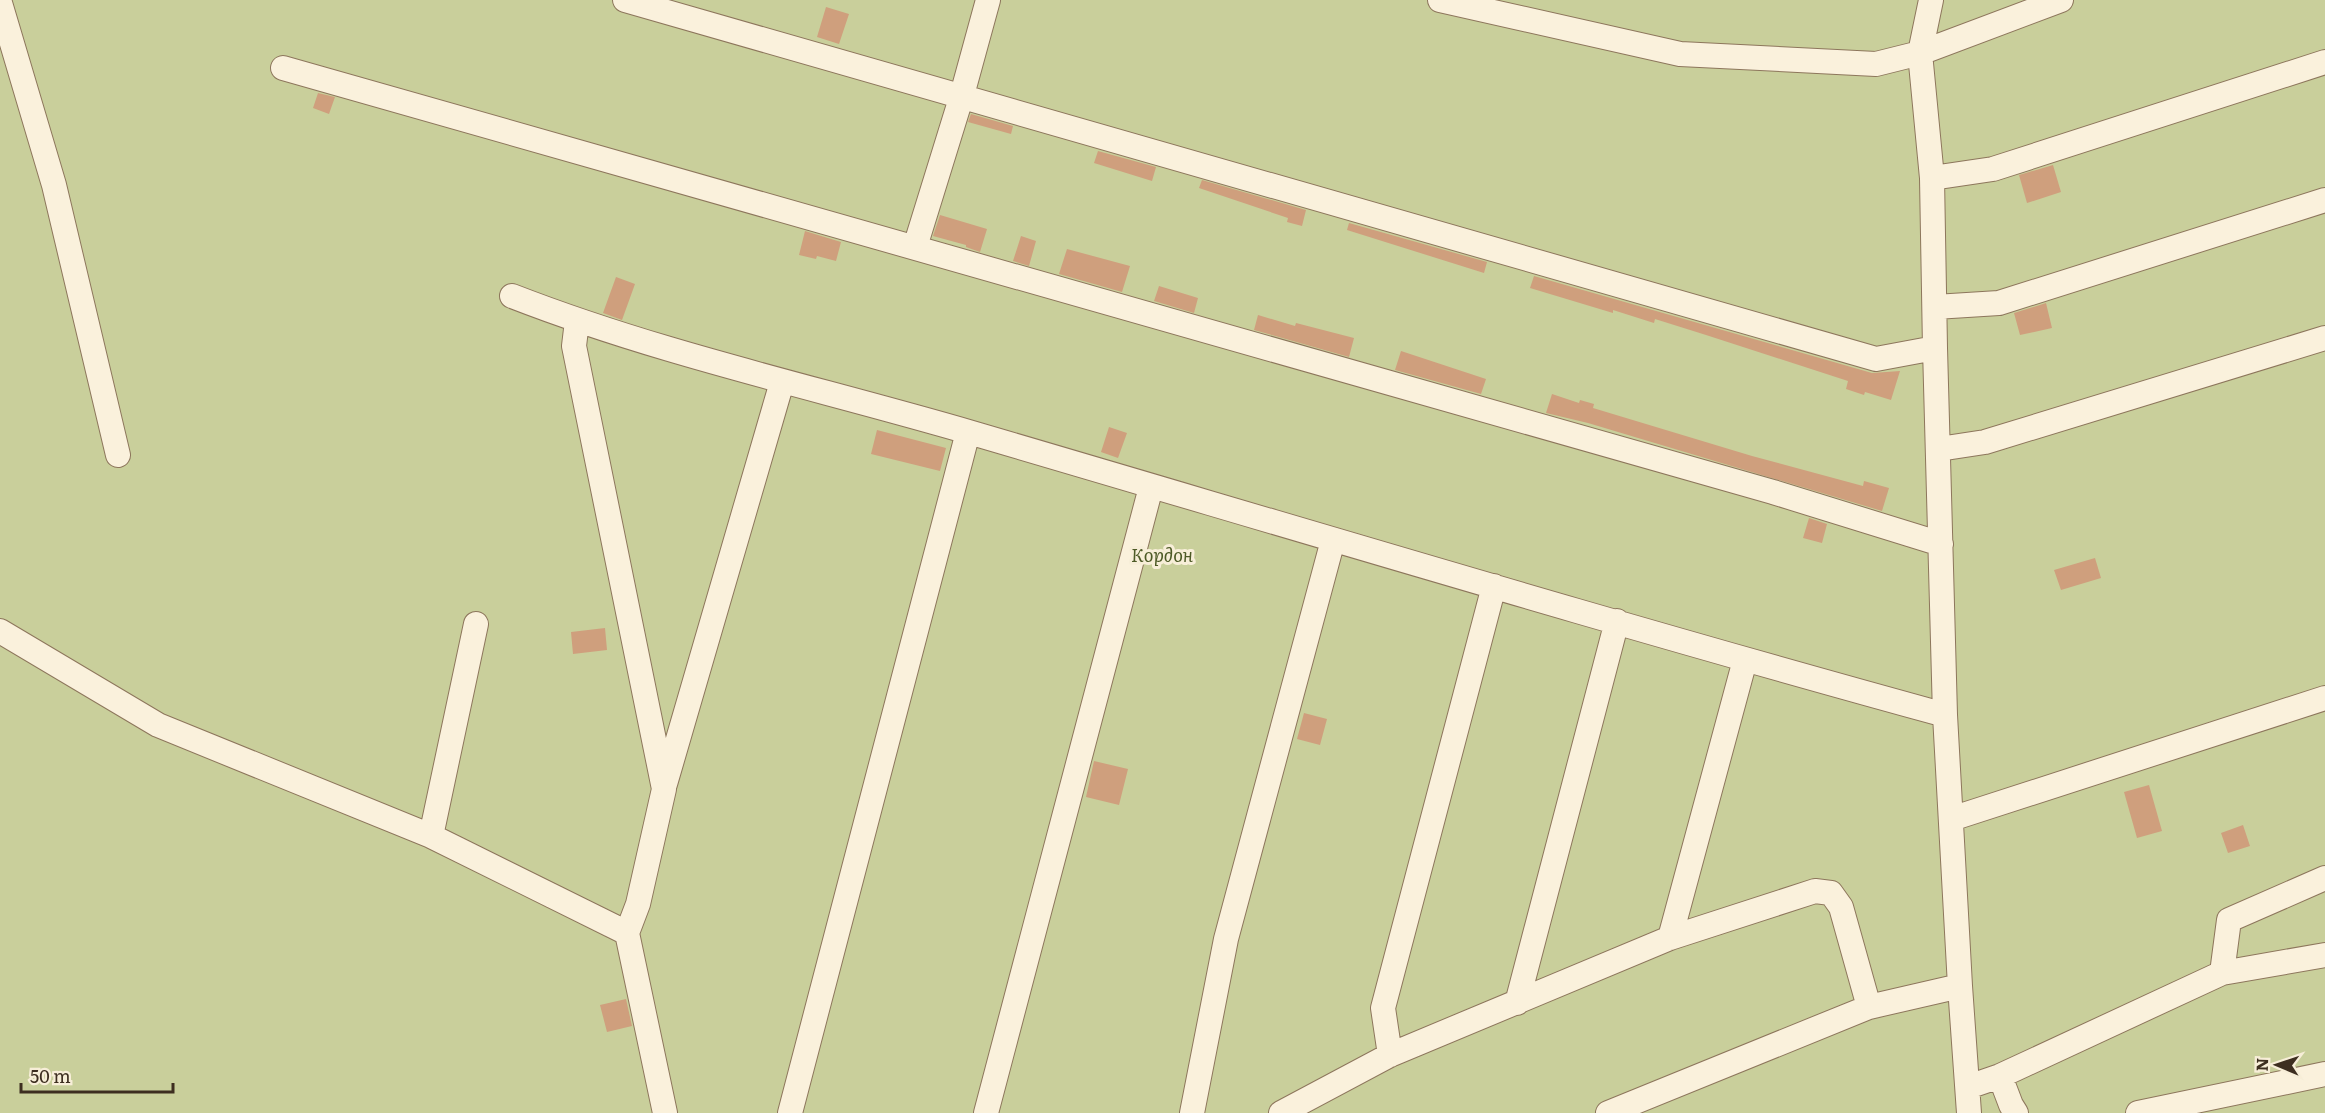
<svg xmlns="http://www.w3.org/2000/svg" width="2325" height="1113" font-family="Literata,serif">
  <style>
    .green { fill: #c9cf9b }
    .building { fill: #cf9f7d }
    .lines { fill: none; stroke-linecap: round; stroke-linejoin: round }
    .minor-casing { stroke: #8d765c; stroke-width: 26 }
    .minor { stroke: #faf1dc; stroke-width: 24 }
    .labels { text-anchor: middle; stroke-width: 6; stroke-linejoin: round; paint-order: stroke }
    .park-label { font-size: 18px; font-style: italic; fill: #4d5a26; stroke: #f7eed8 }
  </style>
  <rect width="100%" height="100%" fill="#f0e4c8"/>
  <path class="green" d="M0,0H2325V1113H0Z"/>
  <path class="building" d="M826,7L849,14L839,44L817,37Z
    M318,93L335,97L329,114L313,108Z
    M971,114L1013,126L1011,134L968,122Z
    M1098,151L1156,167L1152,181L1094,163Z
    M2053,165L2061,192L2027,203L2019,175Z
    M1202,180L1306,210L1302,226L1287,222L1288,218L1199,188Z
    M940,215L987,229L980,252L966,247V245L933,236Z
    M1349,223L1487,262L1484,273L1347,230Z
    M805,231L841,242L836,261L817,256L816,259L799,255Z
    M1021,236L1036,241L1029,266L1013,261Z
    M1067,249L1130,266L1122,292L1059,274Z
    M1534,276L1872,373L1900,371L1891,400L1865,392L1864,395L1846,389L1848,381L1706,335L1655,319L1654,323L1613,310V313L1530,288Z
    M616,277L635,284L622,320L603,313Z
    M1159,286L1198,298L1194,313L1154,301Z
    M2046,303L2052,328L2020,335L2014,313Z
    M1258,315L1295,326L1296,323L1354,338L1349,357L1254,330Z
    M1401,351L1486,379L1481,394L1395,370Z
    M1552,394L1579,403L1580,400L1594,404L1593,408L1752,456L1863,486L1864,481L1889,488L1882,511L1588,423L1546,413Z
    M1109,427L1127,433L1118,458L1101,452Z
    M877,430L946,448L940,471L871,454Z
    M1809,518L1827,524L1822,543L1803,538Z
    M2095,558L2101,578L2061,590L2054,570Z
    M605,628L607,650L573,654L571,632Z
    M1304,713L1327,719L1320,745L1297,739Z
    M1094,761L1128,769L1119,805L1086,797Z
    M2149,785L2162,831L2137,838L2124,792Z
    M2243,825L2250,846L2228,853L2221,833Z
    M626,999L632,1026L607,1032L600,1005Z"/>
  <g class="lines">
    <defs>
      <path id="minor" d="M625,0L1876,359L1935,348
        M1440,0L1680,54L1876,64L1920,53L2061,0
        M1931,0L1920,53L1932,178L1935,348L1945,715L1960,986L1969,1113
        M0,3L54,185L118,455
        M283,68L1773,492L1941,544
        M1932,178L1993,169L2325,62
        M915,247L962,95L988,0
        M512,296C661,354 818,388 972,433C1296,528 1620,626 1945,715
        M1935,307L1999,303L2325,200
        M577,321L574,346L664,789L638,904L627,933L665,1113
        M1939,449L1985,442L2325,338
        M0,631L158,725L431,836L627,933
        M665,784L782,382
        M1951,819L2325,698
        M431,836L476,624
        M1670,938L1745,660
        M2222,973L2229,920L2325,878
        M1517,1003L1617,621
        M1390,1055L1383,1008L1494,586
        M2000,1076L2011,1105L2016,1113
        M1968,1087L2000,1076L2222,973L2325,955
        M790,1113L968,432
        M986,1113L1151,487
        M1192,1113L1226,939L1333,540
        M1281,1113L1390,1055L1670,938L1815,891L1831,893L1841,907L1869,1007
        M1608,1113L1869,1007L1960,986
        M2138,1113L2325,1074"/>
    </defs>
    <use href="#minor" class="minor-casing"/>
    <use href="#minor" class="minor"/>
  </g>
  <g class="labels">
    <g class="park-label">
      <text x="1162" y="562">Кордон</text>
    </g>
  </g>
  <g transform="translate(2277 1065) rotate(272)" stroke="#f7eed8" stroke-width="4.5" paint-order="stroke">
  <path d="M0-4.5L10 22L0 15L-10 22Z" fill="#3d2e20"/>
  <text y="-9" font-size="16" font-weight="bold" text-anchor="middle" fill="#3d2e20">N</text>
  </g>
  <path d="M21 1083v9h152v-9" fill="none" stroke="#3d2e20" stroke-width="3"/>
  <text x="30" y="1083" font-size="18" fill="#3d2e20" stroke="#f7eed8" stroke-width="4.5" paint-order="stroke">50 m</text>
</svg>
